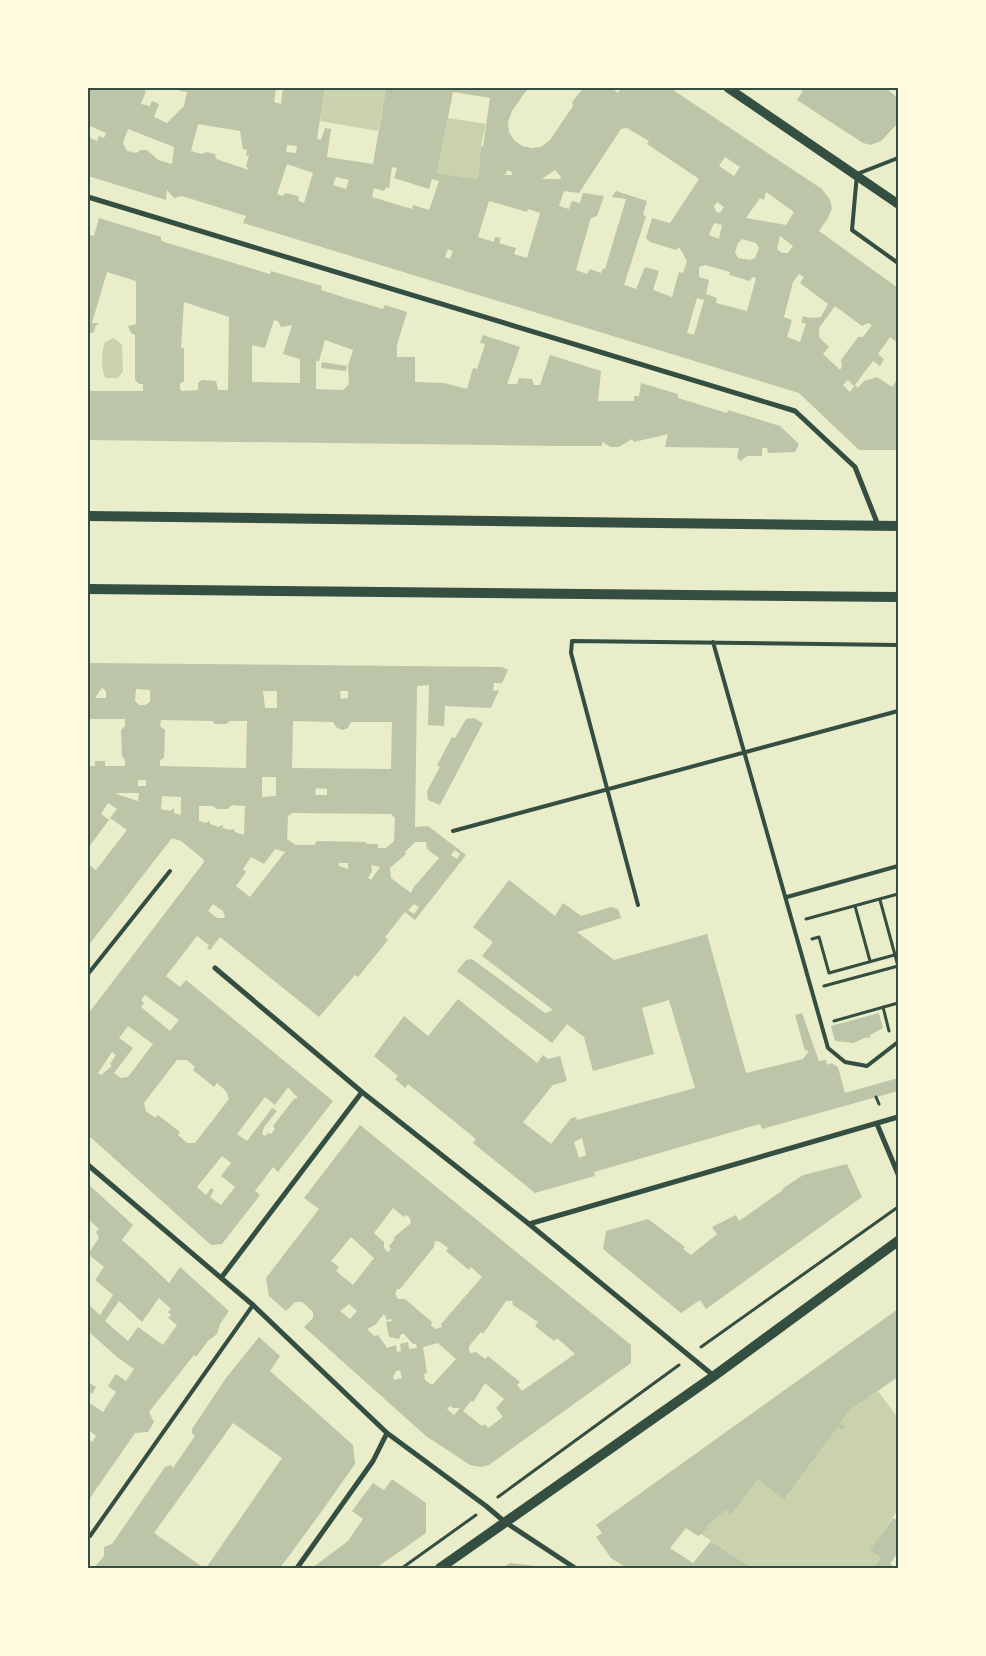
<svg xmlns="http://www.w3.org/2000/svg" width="986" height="1656" font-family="'Work Sans',sans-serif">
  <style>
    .green { fill: #cad2ad }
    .building { fill: #bcc5a7; fill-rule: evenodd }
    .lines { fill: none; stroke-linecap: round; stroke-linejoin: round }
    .path { stroke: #344e41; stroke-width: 3 }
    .service { stroke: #344e41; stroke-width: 4 }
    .minor { stroke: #344e41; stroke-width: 5 }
    .tertiary { stroke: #344e41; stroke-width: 9 }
    .secondary { stroke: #344e41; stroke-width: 10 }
    .neatline { fill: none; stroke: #344e41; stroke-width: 2 }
  </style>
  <rect width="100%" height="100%" fill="#e9edc9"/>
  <path class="green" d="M325,88H386L378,131L320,121Z
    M448,118L486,124L481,146L478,179L437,173Z
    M114,338L122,345L123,371L118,378H106C100,371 102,351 105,342Z
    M878,1391L898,1418V1509L871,1550L881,1558L873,1568H841L837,1566L836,1568H752L701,1534L709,1529L707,1526L726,1510L730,1515L758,1479L785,1499L838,1427L843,1431L846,1428L840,1423L850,1410Z"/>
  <path class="building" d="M88,88H137L146,91L141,104L150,106L152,101L159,104L154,117L167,123L184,106L187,92L180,91L181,88H276L274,102L281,104L283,88H325L317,139L321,140L325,128L331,129L327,157L373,164L386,88H528L512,111L508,122L509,132L514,140L522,146L532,148L541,147L550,140L573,106L572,102L582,90L579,88H611L618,93L621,88H670L822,189L830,200L832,208L828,218L819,231L898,288V343L890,337L878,354L884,359L880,366L873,361L854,386L848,380L843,385L850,392L855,385L858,388L864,381L877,377L892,387L898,378V450H859L799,393L243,223L246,216L182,196L174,198L167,190L166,200L88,176V137L97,141L99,136L104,138L106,133L88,125ZM453,92L490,98L483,147L481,146L478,179L437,173ZM198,124L240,131L243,149L247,150L246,155L249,156L246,166L249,170L216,159L215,154L206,152L202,154L191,151ZM627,128L649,141L647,144L699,179L670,223L652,218L646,238L650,242L676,250L679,247L687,261L683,273L679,272L672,297L653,290L659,271L645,267L636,289L624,285L646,216L643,215L647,201L616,191L612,197L626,199L605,269L603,268L601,273L590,269L587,274L576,270L579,259L591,218L597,216L604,196L583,193L580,203L572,201L569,209L559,206L564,191L579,193L621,129ZM128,129L174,147L172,164L158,160L147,150H141L136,153L127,151L123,143ZM287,145L297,146L296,153L286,152ZM725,157L740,167L734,176L719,166ZM287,164L313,173L304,203L299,201L298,196L286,193L282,196L277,194ZM392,167L397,168L394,178L429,189L432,179L439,181L429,210L413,205L412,209L372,197L374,188L384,191L386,187L389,188ZM507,170L512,172V175H502L506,174ZM555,170L561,177L560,179H542ZM336,177L349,180L346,189L333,185ZM766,192L794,212L786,225L746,218L760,198L764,200ZM489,201L527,212L528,209L540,213L527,258L514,254L516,248L499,243L501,238L495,237L494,242L478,237ZM717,202L724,207L720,213L716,212L714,206ZM714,223L722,225L719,239L709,235ZM780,236L793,246L788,253H782L777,249ZM742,239L756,243L759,248L755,258L750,260L738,258L735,252L738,243ZM448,249L453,251L450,259L445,257ZM705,265L730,272L729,275L750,281L752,277L756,278L747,311L716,303L717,298L706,294L709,280L699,277V267ZM799,274L804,277L800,283L828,304L821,317L810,318L803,316L801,322L806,324L800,342L787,337L792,320L784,317L793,282ZM697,298L704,300L694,335L687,333ZM835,306L862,326L868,323L872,325L863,337H858L841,360L842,366L840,370L823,354L829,347L819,337V328Z
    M798,88H888L887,89L898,98V123L881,141L871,145L863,143L797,100L803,91Z
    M99,218L161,237V241L270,274L271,271L322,286L321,290L346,298L383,309L385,305L407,312L397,345V357H415V382L444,383L467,389L473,368L477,369L485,344L480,343L483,335L520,347L507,384H517L519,378L532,379L534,385H540L550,355L601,371L598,401H634V396H639L641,383L678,394V398L727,413L728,410L780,426L799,444L795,452L768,453L767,448H762V456H747L741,461L737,458L739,448L665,447L668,434L634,442L632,439L619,447H611L602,442V446H560L88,440V391H143V384H139L135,380V335L131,333L128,326L136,324V281L107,272L92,323H98V325H96L94,332L89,334L88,347V234L94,236ZM184,302L229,317L228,390H218L216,381L202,380L198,383V390L182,391L180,389V384L184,381V348H181ZM274,320L278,321L281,327L292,325L283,354L300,359V383L252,382V345L265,348ZM325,340L353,350L348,366L349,384L343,390L316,389V361H319Z
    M322,362L347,366L346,371L321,368Z
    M88,663L502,667L508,670L502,683H494L493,691L499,690L491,708L445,706L444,726L428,725L429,685L417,686L415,827L428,826L466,855L415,920L405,912L385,937L388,940L358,977L355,975L319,1017L220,937L210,950L207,948L209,945L197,936L166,976L180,987L186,980L333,1101L278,1172L273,1167L255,1191L260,1195L222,1244L211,1245L88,1135V1014L204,862L203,859L181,841L172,838L88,946V864L96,870L127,830L110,818L117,809L108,803L101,814L109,820L88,848V766H95V761H105V766H125V760L122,756L121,730L125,726V719H88ZM102,688L106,691V698H95ZM136,689L150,690V702L145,705H139L135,701ZM263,691H277V708H265ZM340,691H348V698L341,699ZM161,720L212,721L215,724H226L230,721H247L246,768L160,766V760L164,758L165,730L160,726ZM293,721L333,722L336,727L342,730L348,728L351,722H392L391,769L292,768ZM262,777H276V796L262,797ZM138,780H146V786H138ZM316,788L327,789V795H315ZM115,793H139L138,801L119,795ZM162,796L181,797V815L174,813V808L170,811L161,809ZM232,805L245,806L244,835L235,832L234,829L230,830L223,828V825L218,827L210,824V821L206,823L199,821V806H213L216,809H228ZM292,813L391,814L395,818L394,841L386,848H378V844H367L365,842L317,841L314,845H296L287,839L288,816ZM415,842H426L427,849L439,858L413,888L411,893L391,878L390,868L406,854L405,852ZM275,849L285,852L250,897L236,886L246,872L243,869L251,857L264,864ZM455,850L460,854L457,859L451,855ZM339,863H348V869L339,866ZM371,865L380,867L371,880L368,878L372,871ZM213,904L223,911L225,918H217L208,911ZM414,904L419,907L414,914L408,910ZM145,995L179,1020L170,1031L141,1007L144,1003L141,1000ZM128,1026L153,1044L128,1077L121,1078L114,1073L133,1048L119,1038ZM112,1052L116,1055L110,1064L112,1066L101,1075L98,1073ZM177,1060H187L195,1067L193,1070L214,1087L217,1083L226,1091L229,1099L195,1143H187L178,1135L180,1132L158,1115L155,1118L146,1111L144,1103ZM288,1087L298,1098L294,1099L273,1126L275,1129L271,1134L268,1133L265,1136L262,1134L264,1127L277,1111L272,1108L247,1141L237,1134L265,1097L275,1105ZM222,1156L231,1163L221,1176L235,1187L221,1205L210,1197L214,1190L211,1188L206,1195L197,1187Z
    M474,718L483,723L440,805L428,800L427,791L440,767L437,765L452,737L455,738L466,719Z
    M509,880L555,916L563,903L581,916L611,907L618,909L621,918L577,932L614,960L707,934L746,1073L803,1059L808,1052V1050L805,1051L795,1015L802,1013L819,1061L826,1060L827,1065L831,1063L838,1067L845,1093L898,1078V1091L762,1129L760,1124L739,1130L594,1172L595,1176L535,1193L473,1143L476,1139L408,1084L405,1088L395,1079L398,1076L374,1056L404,1016L428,1036L458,999L537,1063L543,1055L548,1059L560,1056L567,1081L553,1085L523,1122L551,1144L571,1118L576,1117L577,1120L695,1088L669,1000L642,1008L654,1054L593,1071L584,1037L567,1024L552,1043L457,971L466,960L472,959L545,1013L553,1010L482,956L493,942L473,927ZM582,1138L586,1155L579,1158L574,1142Z
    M879,1013L883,1028L870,1035V1038L867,1037L853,1043L835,1041L831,1026Z
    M360,1125L631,1345V1363L489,1465L481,1467L470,1465L426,1436L304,1327L313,1318V1312L307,1306L302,1302H295L286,1311L269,1296L266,1278L319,1209L304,1198ZM393,1208L404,1217L406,1215L410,1218L411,1223L393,1238L395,1239L389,1246L391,1249L388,1252L384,1248V1242L374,1233ZM351,1237L374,1258L353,1285L336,1271L339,1267L331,1261ZM435,1241L440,1242L448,1248L446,1251L469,1270L471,1267L482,1277L441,1324L442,1327L436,1329L431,1326L432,1322L405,1299H398L395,1294L397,1289H400L434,1247ZM506,1301H512L513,1305L538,1322L535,1326L554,1341L557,1338L575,1354L522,1391L517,1385L520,1382L488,1356L485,1359L476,1352L471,1353L469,1351V1346L481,1332L483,1334ZM349,1304L357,1311L350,1319L340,1311ZM384,1314L387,1320L391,1319L392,1321L386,1322L389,1337L399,1339L401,1334H404L413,1344H416L417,1348L409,1349L408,1342L400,1344L401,1351L397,1352L396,1345L387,1348L378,1335L374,1336L367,1329L375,1325ZM438,1343L456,1359L432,1385L425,1380L424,1374L427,1373L423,1347ZM400,1370L402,1378L394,1380L393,1377L396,1371ZM485,1383L504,1399L496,1408L503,1417L488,1428L485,1424L482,1426L463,1411L471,1401L473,1402ZM450,1406L453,1408H460L454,1415L447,1409Z
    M847,1164L862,1197L706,1309L700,1300L681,1313L603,1249L606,1231L648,1219L685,1247L683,1249L691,1255L717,1234L712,1227L736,1215L739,1221L783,1190L782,1189L803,1175Z
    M88,1184L133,1225L122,1240L147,1262L169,1283L180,1267L229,1311L220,1324L217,1334L208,1341L196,1357L194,1355L149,1412L154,1422L148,1432L135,1433L88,1501V1439L92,1442L96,1436L88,1429V1402L103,1412L116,1392L108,1386L116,1374L126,1381L134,1369L117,1357L88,1331V1304L100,1315L113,1295L95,1280L104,1267L88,1254L99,1238L96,1232L99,1229L88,1219ZM159,1298L171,1309L168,1312L171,1315L168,1318L177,1325L163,1345L138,1327L128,1341L105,1321L119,1301L142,1322Z
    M898,1309V1377L850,1410L840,1423L846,1427L843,1431L838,1427L784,1500L758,1479L730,1516L726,1510L707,1526L709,1529L698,1536L686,1528L670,1548L693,1563L711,1541L752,1568H627L611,1558L596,1537L602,1533L596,1525Z
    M259,1337L280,1356L270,1371L353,1445L355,1464L319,1515L280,1568H206L282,1458L233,1423L154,1533L204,1568H94L104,1556V1547L112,1544L165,1467L171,1465L173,1468L195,1436L192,1433V1429L226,1378Z
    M88,1382L96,1387L92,1394L88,1390Z
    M392,1479L426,1503V1533L376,1568H312L348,1541L363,1519L352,1511L373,1483L384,1490Z
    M893,1518L898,1521V1552L890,1564L896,1568H873L881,1558L870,1550Z
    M510,1563L536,1566L540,1568H503Z"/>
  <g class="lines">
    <path class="path" d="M880,900L898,966
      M855,906L870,961
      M806,919L898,894
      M812,939L819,937L829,973L898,954
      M824,986L898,966
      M883,1007L889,1031
      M834,1021L898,1003
      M876,1097L879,1104
      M701,1347L898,1207
      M498,1497L679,1365
      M402,1568L476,1515"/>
    <path class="service" d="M898,158L857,174L852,230L898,263
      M713,642L828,1048L845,1062L867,1066L898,1042
      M453,831L898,711
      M787,897L898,866
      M638,905L571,653L572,641L898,645
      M88,974L170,871
      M88,1534L90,1536L253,1305"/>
    <path class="minor" d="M88,197L795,411L855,467L878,525
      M215,968L362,1092L529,1224L714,1376
      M877,1124L898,1174
      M88,1165L253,1305L387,1433L486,1506L505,1522L575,1568
      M529,1224L898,1117
      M221,1278L362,1092
      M297,1568L373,1461L387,1433"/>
    <path class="tertiary" d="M728,88L898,204"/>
    <path class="secondary" d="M88,516L898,526
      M88,589L898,597
      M440,1568L714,1376L898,1241"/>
  </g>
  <rect width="986" height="1656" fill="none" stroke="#fefae0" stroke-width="178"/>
  <rect x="89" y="89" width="808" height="1478" class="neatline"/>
</svg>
